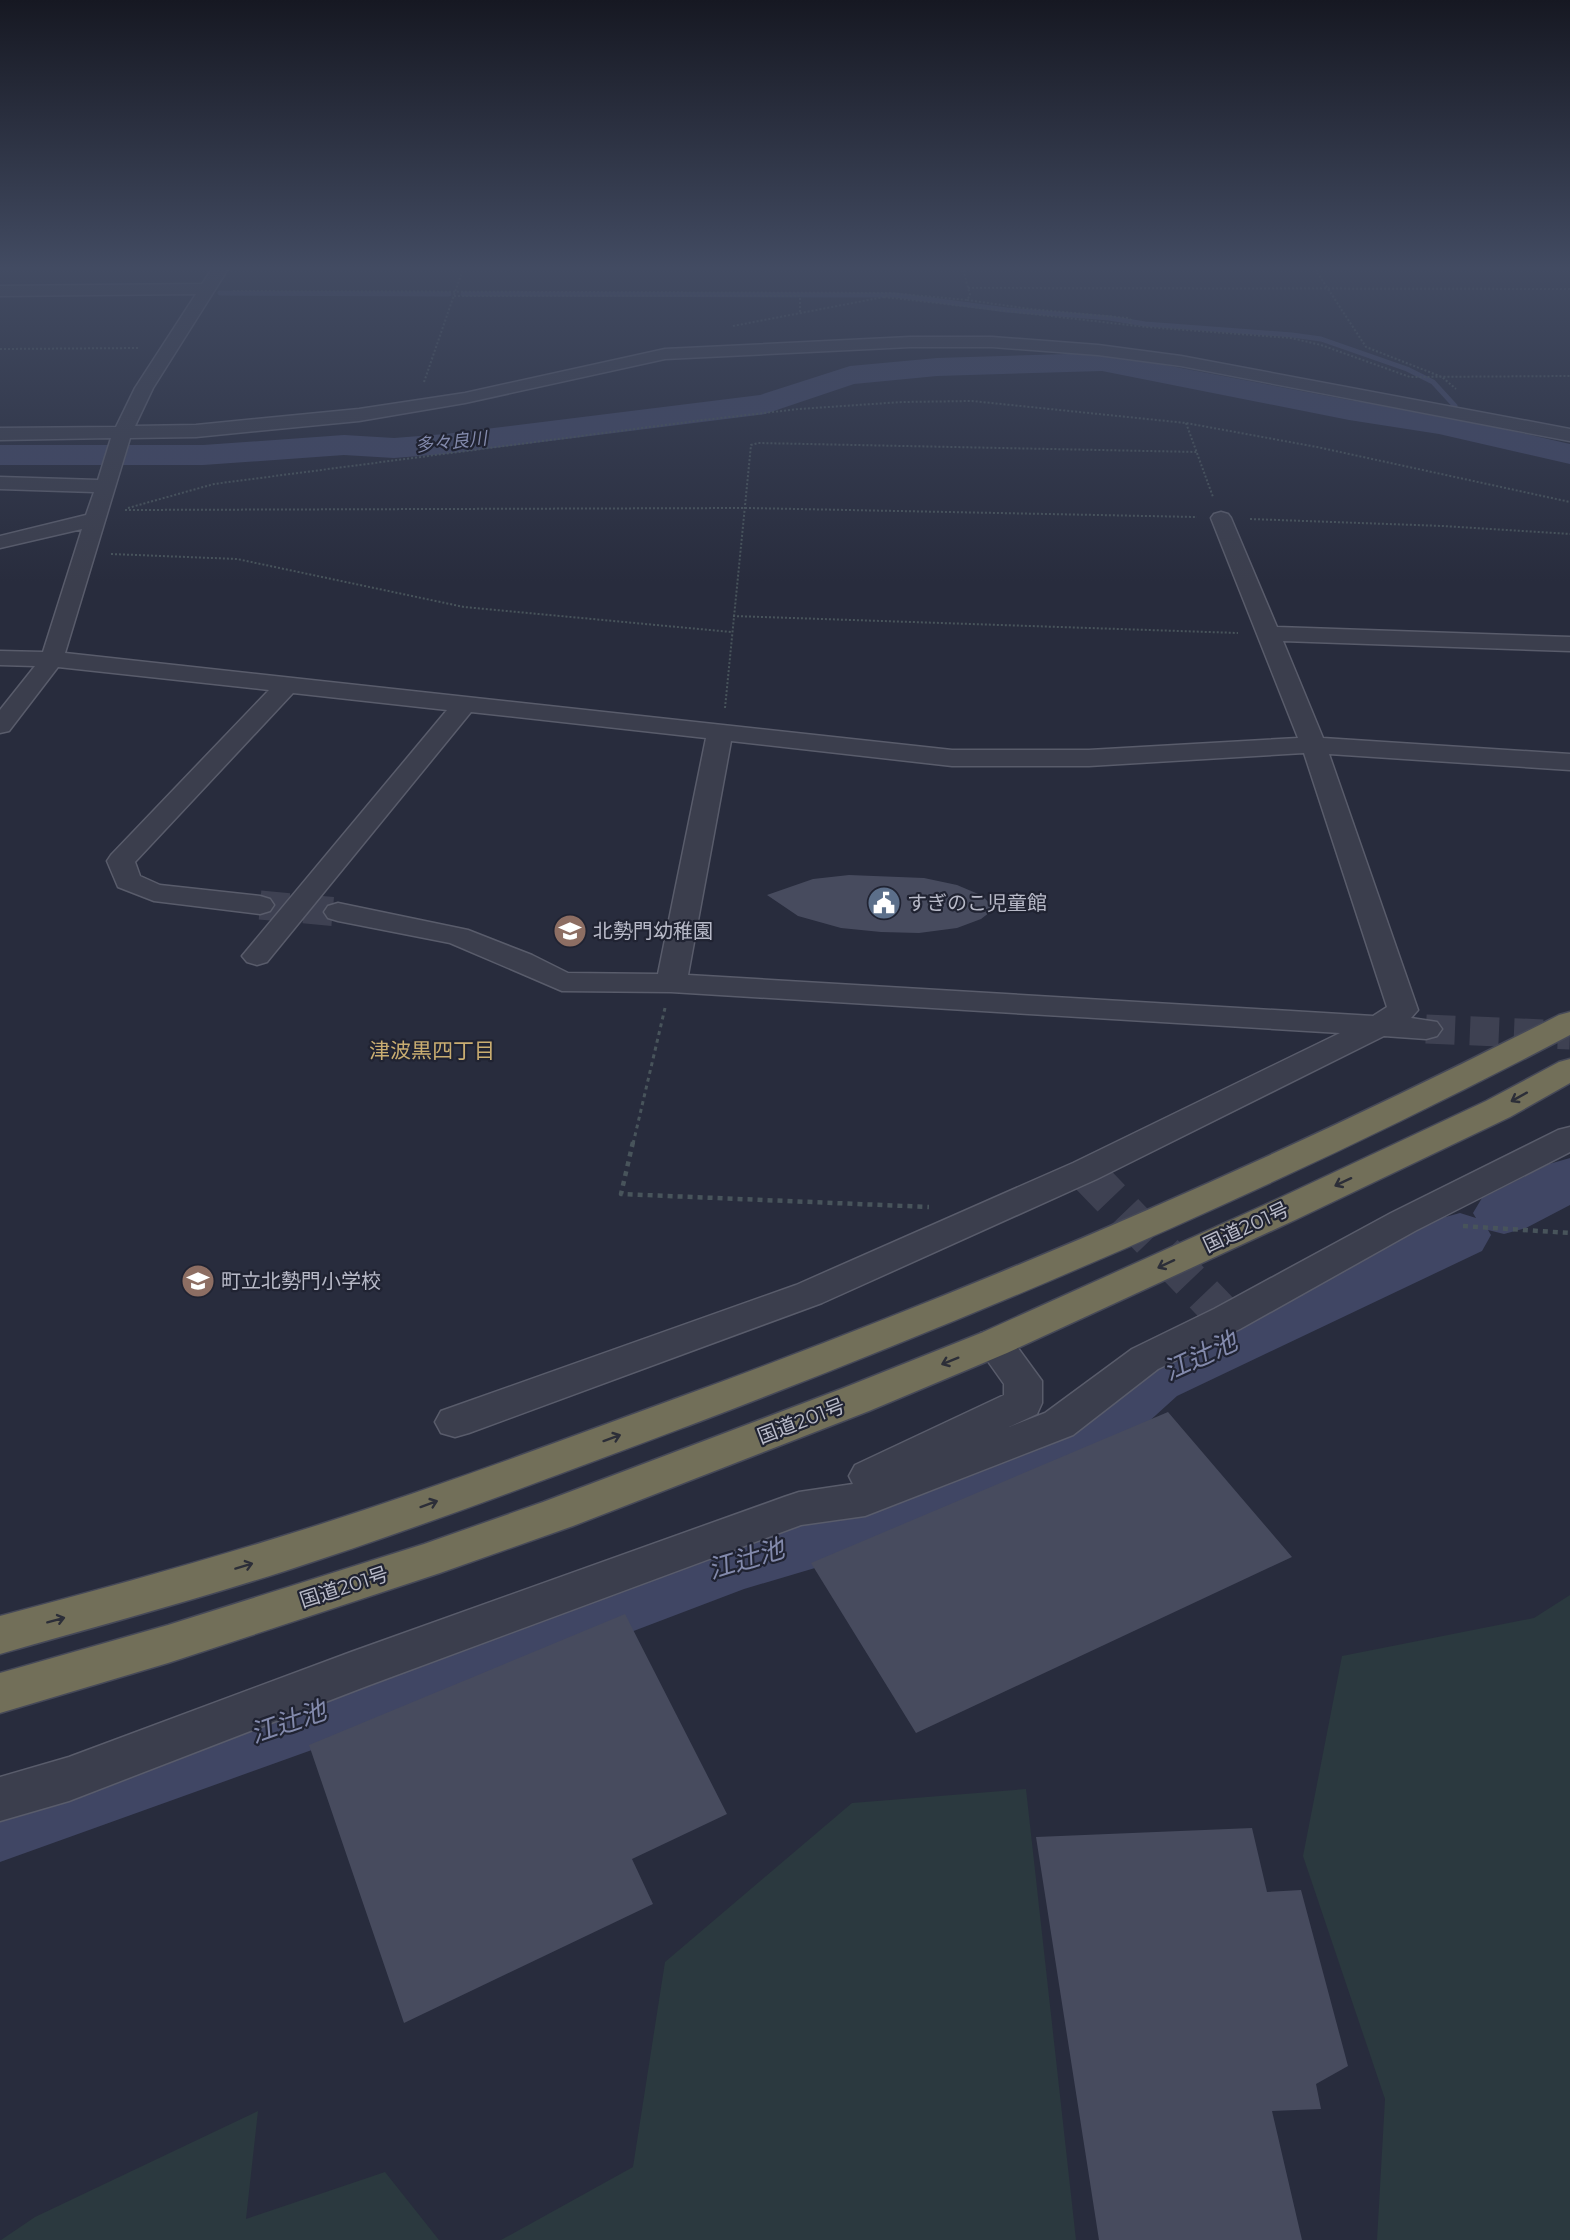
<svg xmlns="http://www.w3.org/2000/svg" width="1570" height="2240" font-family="Montserrat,'Noto Sans JP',sans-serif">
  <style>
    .green { fill: #2b393f }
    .water { fill: #404664 }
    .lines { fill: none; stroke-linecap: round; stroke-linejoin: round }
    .stream { stroke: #404664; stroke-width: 5 }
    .river { fill: #404664; fill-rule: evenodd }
    .building { fill: #474b5e }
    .minor-tunnel-far1 { stroke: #3e4152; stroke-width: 29; stroke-dasharray: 29 15; stroke-linecap: butt }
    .minor-tunnel { stroke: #3e4152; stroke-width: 38; stroke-dasharray: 38 19; stroke-linecap: butt }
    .minor-casing { stroke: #595c6b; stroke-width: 3 }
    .highway-casing { stroke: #464958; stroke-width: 3 }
    .path-far2 { stroke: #48545b; stroke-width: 2; stroke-dasharray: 2 2; stroke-linecap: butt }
    .path-far1 { stroke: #48545b; stroke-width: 3; stroke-dasharray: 4 4; stroke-linecap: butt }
    .path { stroke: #48545b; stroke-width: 4.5; stroke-dasharray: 5 5; stroke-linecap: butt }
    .minor { fill: #3b3e4d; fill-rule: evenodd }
    .highway { fill: #726f59; fill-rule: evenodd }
    .oneway { stroke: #2c2e38 }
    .labels { text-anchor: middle; stroke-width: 4.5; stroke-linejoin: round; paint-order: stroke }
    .far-water-label { font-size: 18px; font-style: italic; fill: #838aac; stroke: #202332 }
    .poi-label { font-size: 20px; fill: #b8bac8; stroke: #202332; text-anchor: start }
    .street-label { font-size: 20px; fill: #b8bac8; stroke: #202332 }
    .neighbourhood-label { font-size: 21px; fill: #c9ad71; stroke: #202332 }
    .near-water-label { font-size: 26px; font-style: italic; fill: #838aac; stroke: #202332 }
  </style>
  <rect width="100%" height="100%" fill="#282c3d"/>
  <path class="green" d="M1570,1595V2240H1377L1385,2099L1303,1856L1342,1656L1534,1618Z
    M1026,1789L1076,2240H501L633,2167L665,1962L852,1803Z
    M258,2111L246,2219L385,2172L439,2240H1L35,2217Z"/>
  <path class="water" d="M1420,416L1516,440L1570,449V462L1531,454L1416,424Z"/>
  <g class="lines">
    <path class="stream" d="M220,293L449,294
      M463,294L895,295L1007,310L1109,318L1145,324L1292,335L1321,339L1407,369L1433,382L1455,406L1439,424"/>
    <path class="river" d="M1102,353L1349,400L1439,414L1570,444V464L1439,434L1349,420L1102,371L937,376L854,384L765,414L445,454L394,458L344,455L203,465H0V445H203L344,435L394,438L445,434L760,395L850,366L937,358Z
      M1570,1158V1205L1526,1228L1504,1234L1488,1230L1491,1235L1482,1251L1177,1396L1103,1463L926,1535L744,1589L465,1695L0,1862V1782L437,1635L735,1529L889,1487L1053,1423L1129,1360L1438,1219L1460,1213L1476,1218L1473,1213L1482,1198L1549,1164Z"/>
  </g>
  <path class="building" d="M849,875L924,878L957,885L983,896L994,909L981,919L957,928L919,933L881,932L841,928L798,916L767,895L813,879Z
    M1168,1412L1292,1557L916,1733L811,1563Z
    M625,1614L727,1814L632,1859L653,1904L404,2023L309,1745Z
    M1252,1828L1267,1892L1301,1890L1348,2066L1316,2084L1321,2109L1272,2111L1302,2240H1099L1036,1837Z"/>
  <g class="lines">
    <path class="minor-tunnel-far1" d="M260,905L338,912
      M1426,1029L1570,1035"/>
    <path class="minor-tunnel" d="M1085,1171L1227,1319"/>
    <defs>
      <path id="minor" d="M212,269H228L153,388L135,426L196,425L359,409L465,393L665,349L910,337H992L1098,345L1181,356L1570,429V441L1181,366L1098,355L992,347H910L665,359L465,403L359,421L196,437L130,438L65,653L952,750H1089L1298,738L1211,518L1214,514L1221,512L1228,514L1231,518L1277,627L1570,637V651L1283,641L1323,738L1570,754V770L1329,754L1418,1010L1411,1018L1437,1022L1442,1029L1437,1036L1426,1039L1384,1036L1097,1179L822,1303L469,1433L455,1437L441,1433L435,1422L441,1411L796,1285L1073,1163L1340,1033L671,992L562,991L450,943L338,921L328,918L324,912L328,906L338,903L468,930L532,955L568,973L658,974L706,738L471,712L267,962L257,965L247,962L242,956L447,710L293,693L135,862L140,876L160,885L260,896L270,899L274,905L270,911L260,914L154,901L118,887L107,861L111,855L269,690L58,667L9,731L0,733V710L35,666L0,665V651L43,652L82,529L0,548V536L86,515L94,492L0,489V477L98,480L111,438L0,440V428L116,427L135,388L196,294L0,296V286L202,284ZM731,741L952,766H1089L1304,753L1387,1007L1373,1016L688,975Z
        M1570,1127V1152L1415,1231L1240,1329L1158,1369L1073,1435L865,1516L801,1525L367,1686L69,1801L0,1821V1777L69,1757L351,1652L784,1497L799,1492L853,1484L849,1476L855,1465L1004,1395V1384L975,1343L981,1333L994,1329L1007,1333L1042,1381V1403L1037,1414L1009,1427L1045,1413L1132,1349L1214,1309L1391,1213L1558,1130Z"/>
      <path id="highway" d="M1570,1012V1035C1289,1183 998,1308 701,1421C563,1473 426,1525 285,1571C191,1601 95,1627 0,1654V1616C95,1591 190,1565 283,1536C417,1495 549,1445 680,1397C983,1286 1272,1162 1559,1015Z
        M1570,1059V1083L1510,1117L1295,1220L1007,1353L869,1411L573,1526L440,1573L168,1663L0,1713V1673L168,1625L424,1544L543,1502L841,1389L981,1333L1271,1202L1486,1101L1559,1062Z"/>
    </defs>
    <use href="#minor" class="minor-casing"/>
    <use href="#highway" class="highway-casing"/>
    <path class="path-far2" d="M1315,269L1366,347L1442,377L1456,389
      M968,288L1570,289
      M233,291L890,293
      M454,296H800V313
      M884,297L1146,327L1291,338L1321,345L1410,377L1570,376
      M967,300L1030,309L1128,318L1131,320L1130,324
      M733,326L884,297L890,293L967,300L970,295L963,269
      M0,349L140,348
      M424,382L463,269
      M1186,423L1213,497
      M128,508L214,484L703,420L799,409L902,402L972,401L1186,423L1317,447L1570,502
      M125,510L748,508L1197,517
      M1250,519L1443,526L1570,534
      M111,554L237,559L464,607L731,632
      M733,616L1238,633
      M725,708L751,445L758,443L1197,452"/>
    <path class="path-far1" d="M633,1144L665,1008"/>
    <path class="path" d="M633,1142L621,1194L929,1207
      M1463,1226L1570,1233"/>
    <use href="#minor" class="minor"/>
    <use href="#highway" class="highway"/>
  </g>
  <defs><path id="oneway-shaft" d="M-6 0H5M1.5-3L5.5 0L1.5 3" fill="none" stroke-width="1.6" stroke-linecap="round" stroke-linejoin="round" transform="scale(1.5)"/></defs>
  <g class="oneway">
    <use href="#oneway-shaft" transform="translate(1519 1097) rotate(151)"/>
    <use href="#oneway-shaft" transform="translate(1343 1182) rotate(155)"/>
    <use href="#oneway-shaft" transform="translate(1166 1264) rotate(155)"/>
    <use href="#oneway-shaft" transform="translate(950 1361) rotate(158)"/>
    <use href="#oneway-shaft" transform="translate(612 1438) rotate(-20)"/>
    <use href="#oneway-shaft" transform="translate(429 1504) rotate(-20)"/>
    <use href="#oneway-shaft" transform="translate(244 1566) rotate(-17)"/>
    <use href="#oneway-shaft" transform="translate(56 1620) rotate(-15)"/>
  </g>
  <linearGradient id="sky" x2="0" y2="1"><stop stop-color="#161822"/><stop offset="0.46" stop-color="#424b62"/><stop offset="1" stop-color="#424b62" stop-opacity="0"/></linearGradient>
  <rect width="1570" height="582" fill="url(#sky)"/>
  <defs>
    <symbol id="civic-disc" viewBox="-11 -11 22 22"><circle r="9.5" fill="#5c6f8a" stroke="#202332"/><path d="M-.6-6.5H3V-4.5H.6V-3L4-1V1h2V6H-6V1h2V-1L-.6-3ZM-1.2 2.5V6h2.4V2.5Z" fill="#fff"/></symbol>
    <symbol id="school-disc" viewBox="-11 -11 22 22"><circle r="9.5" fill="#8d6e63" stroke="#202332"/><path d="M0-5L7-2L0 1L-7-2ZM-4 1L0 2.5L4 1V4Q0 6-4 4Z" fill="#fff"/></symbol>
  </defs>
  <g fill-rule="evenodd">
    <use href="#civic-disc" x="865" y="884" width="38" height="38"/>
    <use href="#school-disc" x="551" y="912" width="38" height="38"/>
    <use href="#school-disc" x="179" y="1262" width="38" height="38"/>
  </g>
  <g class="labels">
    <g class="far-water-label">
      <text transform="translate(451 442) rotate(-6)" y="6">多々良川</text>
    </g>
    <g class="poi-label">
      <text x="907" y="910">すぎのこ児童館</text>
      <text x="593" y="938">北勢門幼稚園</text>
      <text x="221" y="1288">町立北勢門小学校</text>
    </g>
    <g class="street-label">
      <text transform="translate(1246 1227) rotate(-25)" y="7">国道201号</text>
      <text transform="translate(801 1421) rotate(-21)" y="7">国道201号</text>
      <text transform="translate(344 1587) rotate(-18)" y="7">国道201号</text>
    </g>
    <g class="neighbourhood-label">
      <text x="432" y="1058">津波黒四丁目</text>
    </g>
    <g class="near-water-label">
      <text transform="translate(1200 1356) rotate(-25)" y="9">江辻池</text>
      <text transform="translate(746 1559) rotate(-17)" y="9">江辻池</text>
      <text transform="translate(288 1722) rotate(-19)" y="9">江辻池</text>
    </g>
  </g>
</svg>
